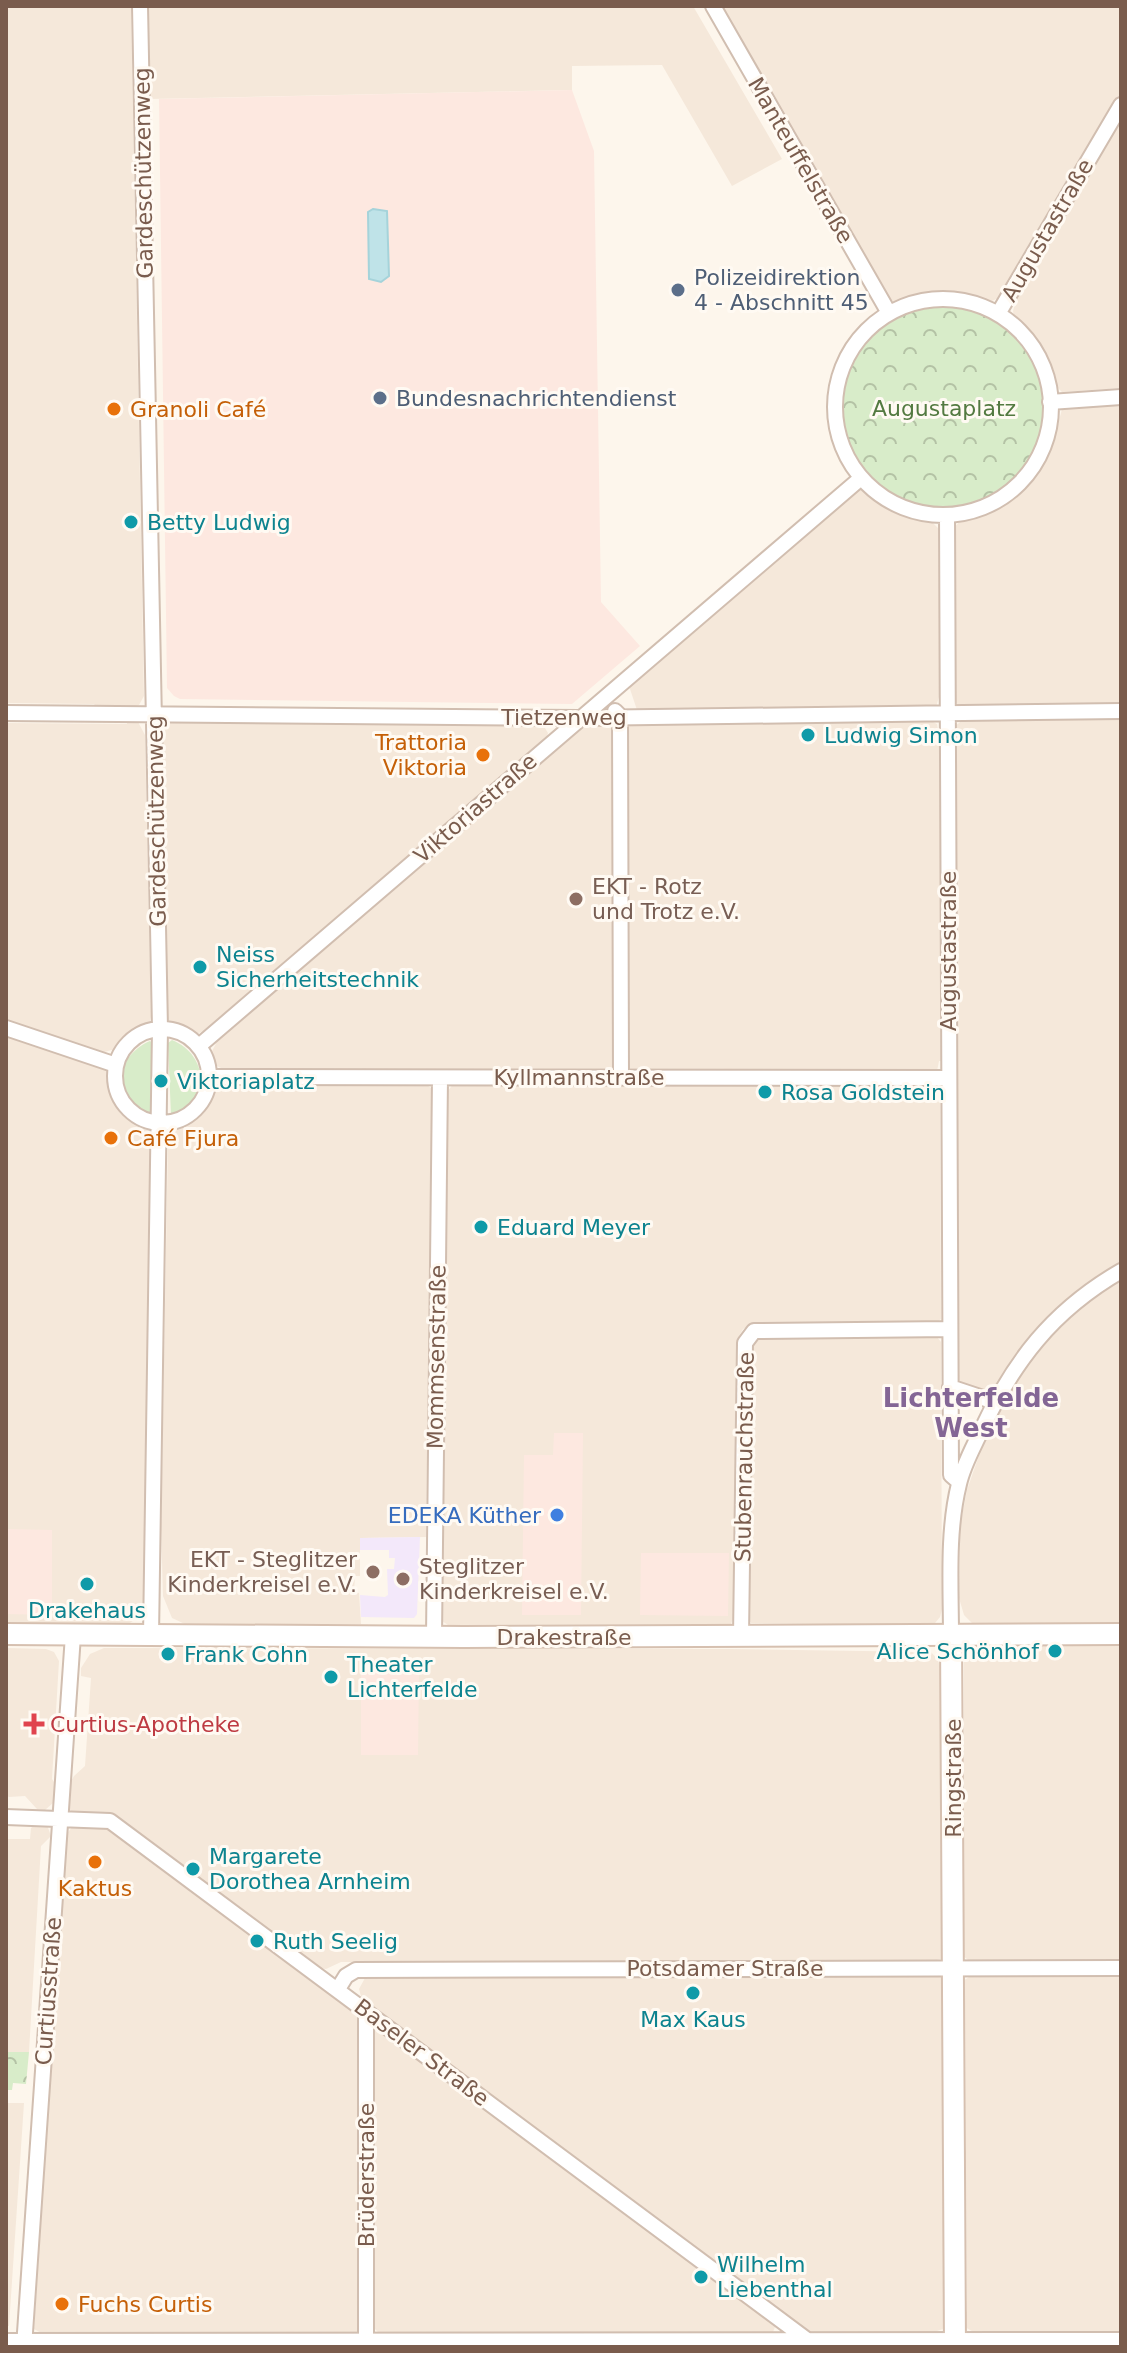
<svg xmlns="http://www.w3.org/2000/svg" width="1127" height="2353" font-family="'DejaVu Sans',sans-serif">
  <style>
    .residential { fill: #f5e8da }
    .commercial { fill: #fde8e0 }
    .education { fill: #f3e8fa }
    .green { fill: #d8ecc9 }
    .forest { fill: url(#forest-crowns) }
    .water { fill: #bfe3e8; stroke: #a5d3da; stroke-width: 2 }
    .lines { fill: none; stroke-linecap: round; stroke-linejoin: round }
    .street-casing { stroke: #d1beb0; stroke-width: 18 }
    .secondary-casing { stroke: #d6c0b0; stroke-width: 24 }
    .street { stroke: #fff; stroke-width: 14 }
    .secondary { stroke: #fff; stroke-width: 20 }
    .service-dot { fill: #5c6f8a; stroke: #fffaf3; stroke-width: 3 }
    .food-dot { fill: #e8710a; stroke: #fffaf3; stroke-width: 3 }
    .culture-dot { fill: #0f9aa8; stroke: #fffaf3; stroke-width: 3 }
    .education-dot { fill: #8d6e63; stroke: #fffaf3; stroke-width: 3 }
    .shop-dot { fill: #3f7fe0; stroke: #fffaf3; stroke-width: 3 }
    .health-dot { fill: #e0444e; stroke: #fffaf3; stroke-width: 3 }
    .labels { text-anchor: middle; stroke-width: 6; stroke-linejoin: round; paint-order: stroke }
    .street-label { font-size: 22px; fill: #7a5c4d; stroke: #fffaf3 }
    .service-label { font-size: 22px; fill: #4e5e75; stroke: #fffaf3; text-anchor: start }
    .park-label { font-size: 22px; fill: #537a41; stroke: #fffaf3 }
    .food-label { font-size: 22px; fill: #c56008; stroke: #fffaf3; text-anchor: start }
    .culture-label { font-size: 22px; fill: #0d838f; stroke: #fffaf3; text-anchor: start }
    .education-label { font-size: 22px; fill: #785e54; stroke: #fffaf3; text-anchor: start }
    .shop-label { font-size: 22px; fill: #366cbe; stroke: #fffaf3; text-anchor: end }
    .health-label { font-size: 22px; fill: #be3a42; stroke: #fffaf3; text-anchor: start }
    .quarter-label { font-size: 26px; font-weight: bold; fill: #846695; stroke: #fffaf3 }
  </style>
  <defs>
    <pattern id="forest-crowns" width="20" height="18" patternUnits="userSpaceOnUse" patternTransform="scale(2)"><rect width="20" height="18" fill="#d8ecc9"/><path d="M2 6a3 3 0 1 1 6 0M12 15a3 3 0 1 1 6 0" fill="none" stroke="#b4c2a5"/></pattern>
  </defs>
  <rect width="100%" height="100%" fill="#fdf6ec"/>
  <path class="residential" d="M6,6H131L144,696L139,705L130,708H97L94,704L6,703Z
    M147,6H693L782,159L732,186L662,65L572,66V90L149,99Z
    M720,6H1121V94L1003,296L992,301L968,295L935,293L895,302L890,300Z
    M1121,118V388L1062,392L1057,387L1054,371L1042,346L1014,317L1013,311L1015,304L1013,302Z
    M1121,403V705L960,707L955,701L953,690L952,530L960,521L995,511L1029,485L1052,448L1062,409Z
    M864,489L895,511L931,521L940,530L941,690L936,707L637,710L629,686L857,490Z
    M1121,717V1263L1086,1285L1044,1322L1016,1355L992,1391L987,1393L962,1385L958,1380L955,726L963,720Z
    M127,720L138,722L145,735L151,1017L149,1025L129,1034L115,1049L101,1053L6,1022V723L127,724Z
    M166,720L543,725L548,733L546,740L211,1027L195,1035L171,1024L167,1017L161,725Z
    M931,721L937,724L939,736L941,737L942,1061H939L937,1071L628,1069L625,731L628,727L634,724Z
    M585,724H606L615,729L614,1063L611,1070L227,1071L213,1064L210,1055L221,1034Z
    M6,1035L104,1068L108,1072V1087L116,1107L130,1121L149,1130L151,1134L145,1603L141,1616L128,1624L6,1623Z
    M223,1083L426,1084L432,1089L426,1537L360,1538V1576H355L354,1592L359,1593L361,1624H185L172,1618L163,1596L161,1527L168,1140L173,1130L188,1124L199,1115L209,1101L214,1088Z
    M453,1084H936L940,1089L941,1319L937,1322L905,1324L756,1323L743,1329L739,1336L734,1616L731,1624L448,1625L442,1621L448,1091Z
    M1121,1279V1626L974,1625L964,1615L959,1598L960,1526L967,1490L985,1438L1012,1385L1039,1349L1078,1310Z
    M924,1336L937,1337L941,1342L942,1609L940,1617L935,1623L924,1625L751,1623L748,1619L751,1344L757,1338Z
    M987,1643H1121V1962H971L963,1956L964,1838L961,1834V1825L964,1821V1660L971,1647Z
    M6,1648L46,1649L54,1652L59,1661L52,1779L56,1785L53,1803L45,1810L37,1809L25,1796L9,1797L6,1795Z
    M104,1648L727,1649L931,1652L938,1660L942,1675L946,1838L942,1842L944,1958L930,1962H341L326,1969L320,1968L112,1815H78L68,1809V1787L74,1776L85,1766L91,1678L81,1676V1668L90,1654Z
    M37,1823L47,1825L51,1836L41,1846L29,2052H6V1839H30L31,1828Z
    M72,1827H107L359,2015L361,2327L355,2334H43L34,2329L66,1835Z
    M371,1975L940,1976L943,1979L947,1995L943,2000V2151L947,2153V2161L944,2166L946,2328L931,2333H812L805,2331L362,2000L359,1989L365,1978Z
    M972,1975H1121V2333H975L965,2327L963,2316L967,2311L966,2165L962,2162V2154L966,2150L965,2000L962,1996L963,1981Z
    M380,2028L772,2322L775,2327L773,2332L379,2333L373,2327L371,2034L374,2030Z
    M6,2103H24L9,2326H6Z"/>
  <path class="commercial" d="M572,90L594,151L601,602L640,646L572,704L180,699L174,696L167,688L159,99Z
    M554,1433H583L581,1615H522L524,1455H553Z
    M6,1529L52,1530V1615L6,1614Z
    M641,1553H729L728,1616L640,1615Z
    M361,1667H419L418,1755H361Z"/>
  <path class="education" d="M420,1537L417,1614L414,1618L361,1617L360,1595L385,1597L388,1595L387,1569H394L395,1558H389V1550H360V1538Z"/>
  <path class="green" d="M172,1040C209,1055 212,1103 171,1116L168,1043Z
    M150,1041L152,1043L150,1116C110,1102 113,1057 150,1041Z"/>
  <path class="forest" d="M843 408a101 101 0 1 1 202 0a101 101 0 1 1-202 0Z
    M6,2052H29L26,2084L13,2083L12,2090H6Z"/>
  <path class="water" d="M373,209L387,211L389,276L381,282L369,279L368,212Z"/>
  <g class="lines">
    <defs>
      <path id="street" d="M140,6L160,1029L151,1636
        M713,6L889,313
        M835 407a108 108 0 1 1 216 0a108 108 0 1 1-216 0Z
        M998,314L1121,105
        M1050,402L1121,397
        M947,515L951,1475L959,1482
        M615,711L620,716L621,1076
        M6,713L579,718L1121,711
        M6,1028L116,1065
        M115 1076a47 47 0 1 1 94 0a47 47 0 1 1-94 0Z
        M199,1046L861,478
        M209,1077L949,1078
        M950,1387L995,1402
        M951,1636C951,1586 947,1532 959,1484C963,1466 972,1450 980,1433C1013,1362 1052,1311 1121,1271
        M434,1637L440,1078
        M741,1637L745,1343L754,1331L950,1329
        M6,1817L110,1821L810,2342
        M338,1989L346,1976L356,1970L1121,1968
        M366,2010V2347
        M6,2341L1121,2340
        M24,2347L73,1635"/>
      <path id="secondary" d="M6,1634L464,1637L1121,1634
        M951,1636L955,2347"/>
    </defs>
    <use href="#street" class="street-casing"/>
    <use href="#secondary" class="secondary-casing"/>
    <use href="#street" class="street"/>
    <use href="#secondary" class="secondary"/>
  </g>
  <g class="service-dot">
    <circle cx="678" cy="290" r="8"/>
    <circle cx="380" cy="398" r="8"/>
  </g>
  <g class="food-dot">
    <circle cx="114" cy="409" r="8"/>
    <circle cx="483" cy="755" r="8"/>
    <circle cx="111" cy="1138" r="8"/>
    <circle cx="95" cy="1862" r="8"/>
    <circle cx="62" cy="2304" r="8"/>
  </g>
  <g class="culture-dot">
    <circle cx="131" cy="522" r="8"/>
    <circle cx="808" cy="735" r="8"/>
    <circle cx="200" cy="967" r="8"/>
    <circle cx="161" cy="1081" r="8"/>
    <circle cx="765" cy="1092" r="8"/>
    <circle cx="481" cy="1227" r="8"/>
    <circle cx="87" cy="1584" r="8"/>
    <circle cx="1055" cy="1651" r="8"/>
    <circle cx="168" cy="1654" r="8"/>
    <circle cx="331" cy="1677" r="8"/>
    <circle cx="193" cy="1869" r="8"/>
    <circle cx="257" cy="1941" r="8"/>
    <circle cx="693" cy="1993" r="8"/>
    <circle cx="701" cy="2277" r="8"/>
  </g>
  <g class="education-dot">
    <circle cx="576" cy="899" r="8"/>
    <circle cx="373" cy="1572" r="8"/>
    <circle cx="403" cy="1579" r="8"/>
  </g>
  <circle class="shop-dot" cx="557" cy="1515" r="8"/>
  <path class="health-dot" d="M30 1712h8v8h8v8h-8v8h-8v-8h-8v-8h8z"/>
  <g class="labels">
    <g class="street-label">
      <text transform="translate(801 160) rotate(60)" y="8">Manteuffelstraße</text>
      <text transform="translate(143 173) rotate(-91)" y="8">Gardeschützenweg</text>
      <text transform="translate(1047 230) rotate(-60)" y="8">Augustastraße</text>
      <text x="564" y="725">Tietzenweg</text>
      <text transform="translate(475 808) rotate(-41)" y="8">Viktoriastraße</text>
      <text transform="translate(156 821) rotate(-91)" y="8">Gardeschützenweg</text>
      <text transform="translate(948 951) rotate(-90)" y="8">Augustastraße</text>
      <text x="579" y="1085">Kyllmannstraße</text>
      <text transform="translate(436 1357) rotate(-89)" y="8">Mommsenstraße</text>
      <text transform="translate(744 1457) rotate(-89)" y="8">Stubenrauchstraße</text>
      <text x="564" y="1645">Drakestraße</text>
      <text transform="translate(953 1778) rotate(-90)" y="8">Ringstraße</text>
      <text x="725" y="1976">Potsdamer Straße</text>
      <text transform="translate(48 1991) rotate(-86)" y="8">Curtiusstraße</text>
      <text transform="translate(422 2052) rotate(37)" y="8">Baseler Straße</text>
      <text transform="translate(366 2175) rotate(-90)" y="8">Brüderstraße</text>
    </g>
    <g class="service-label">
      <text x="694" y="285">Polizeidirektion<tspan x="694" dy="25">4 - Abschnitt 45</tspan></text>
      <text x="396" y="406">Bundesnachrichtendienst</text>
    </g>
    <g class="park-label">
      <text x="944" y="416">Augustaplatz</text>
    </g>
    <g class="food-label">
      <text x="130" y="417">Granoli Café</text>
      <text x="467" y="750" text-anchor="end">Trattoria<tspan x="467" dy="25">Viktoria</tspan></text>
      <text x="127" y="1146">Café Fjura</text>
      <text x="95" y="1896" text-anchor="middle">Kaktus</text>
      <text x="78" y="2312">Fuchs Curtis</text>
    </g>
    <g class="culture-label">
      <text x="147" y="530">Betty Ludwig</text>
      <text x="824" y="743">Ludwig Simon</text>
      <text x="216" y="962">Neiss<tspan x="216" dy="25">Sicherheitstechnik</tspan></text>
      <text x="177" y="1089">Viktoriaplatz</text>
      <text x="781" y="1100">Rosa Goldstein</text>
      <text x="497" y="1235">Eduard Meyer</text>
      <text x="87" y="1618" text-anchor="middle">Drakehaus</text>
      <text x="1039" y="1659" text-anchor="end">Alice Schönhof</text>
      <text x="184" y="1662">Frank Cohn</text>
      <text x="347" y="1672">Theater<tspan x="347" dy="25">Lichterfelde</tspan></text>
      <text x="209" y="1864">Margarete<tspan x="209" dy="25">Dorothea Arnheim</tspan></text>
      <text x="273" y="1949">Ruth Seelig</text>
      <text x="693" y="2027" text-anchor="middle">Max Kaus</text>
      <text x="717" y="2272">Wilhelm<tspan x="717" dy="25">Liebenthal</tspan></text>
    </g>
    <g class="education-label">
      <text x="592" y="894">EKT - Rotz<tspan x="592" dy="25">und Trotz e.V.</tspan></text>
      <text x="357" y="1567" text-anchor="end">EKT - Steglitzer<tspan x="357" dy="25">Kinderkreisel e.V.</tspan></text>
      <text x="419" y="1574">Steglitzer<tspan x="419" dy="25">Kinderkreisel e.V.</tspan></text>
    </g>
    <g class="shop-label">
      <text x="541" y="1523">EDEKA Küther</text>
    </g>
    <g class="health-label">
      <text x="50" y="1732">Curtius-Apotheke</text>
    </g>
    <g class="quarter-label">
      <text x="971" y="1407">Lichterfelde<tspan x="971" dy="30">West</tspan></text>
    </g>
  </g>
  <rect width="1127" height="2353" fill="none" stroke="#7a5c4d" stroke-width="16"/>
</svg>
